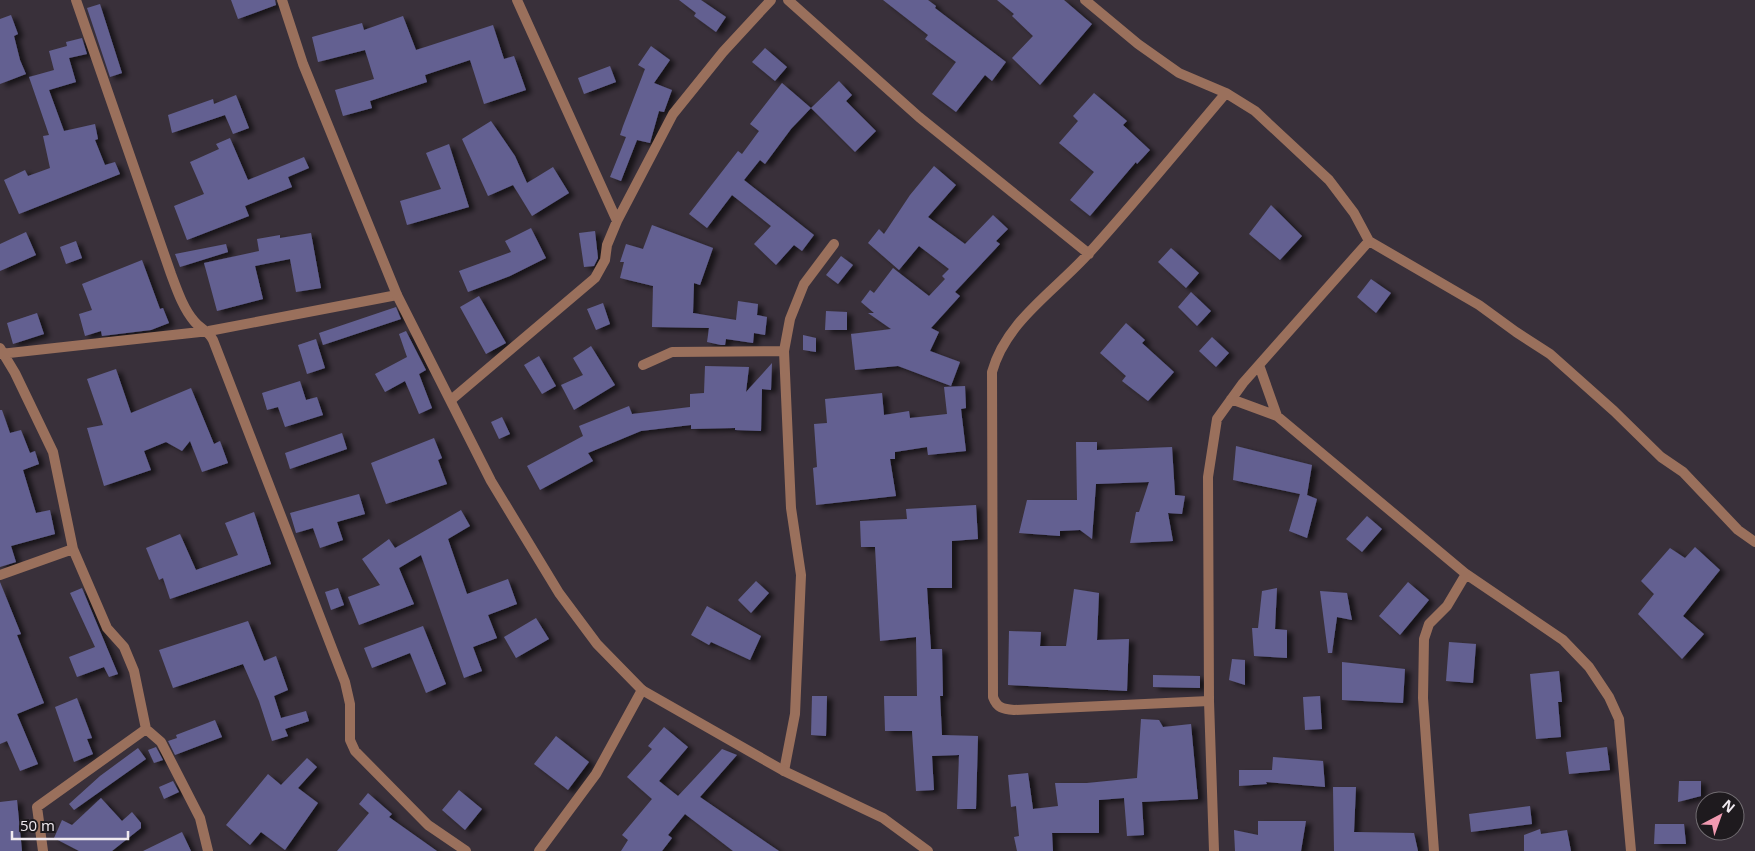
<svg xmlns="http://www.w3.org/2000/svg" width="1755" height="851" font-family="'Open Sans',sans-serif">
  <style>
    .building { fill: #636191; filter: url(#shadow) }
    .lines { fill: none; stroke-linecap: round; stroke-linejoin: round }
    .minor { stroke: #9a705c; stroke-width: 10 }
    .tertiary { stroke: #9a705c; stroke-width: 10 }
  </style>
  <defs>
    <filter id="shadow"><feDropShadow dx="5.5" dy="3" stdDeviation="2.5" flood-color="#0009"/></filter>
  </defs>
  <rect width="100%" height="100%" fill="#39303a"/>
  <path class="building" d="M231,0H275L276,5L238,19Z
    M679,0H701L726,17L716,32L694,16L696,13Z
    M883,0H928L936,6L935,8L1006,62L992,81L985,75L956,112L932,94L956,62L925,39L928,35Z
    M997,0H1064L1092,24L1040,85L1012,58L1033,36L1012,16L1014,14Z
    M100,4L122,73L110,77L87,8Z
    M11,15L18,34L14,36L20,60L26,74L0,84V19Z
    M403,16L416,50L493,25L504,59L514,56L526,90L484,104L470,60L425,75L427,82L370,101L372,108L343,116L335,90L374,79L365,50L318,62L312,37L362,23L364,30Z
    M82,38L87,54L69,58L76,82L49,90L64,131L95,124L98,139L95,140L105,165L115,162L120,174L19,214L4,180L25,170L28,176L50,168L43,136L49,135L29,77L54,70L49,51L67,46L66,42Z
    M651,46L670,60L654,83L672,90L664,112L659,111L650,143L637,140L621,181L610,177L626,137L620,135L623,126L645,69L638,65Z
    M765,48L787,67L775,81L752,62Z
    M610,66L616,82L584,94L578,78Z
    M839,81L852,95L846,101L876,131L855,152L811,108Z
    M782,83L811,108L791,129L765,164L760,160L744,180L814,235L802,251L794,245L776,265L754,244L771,226L732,195L707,228L689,214L738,151L742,154L759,131L750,124Z
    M1094,93L1127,121L1123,125L1150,150L1137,164L1136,162L1090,216L1070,200L1094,172L1059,143L1078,121L1073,116Z
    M236,95L249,128L233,134L225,115L172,133L168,115L213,99L214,104Z
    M491,121L515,156L527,183L553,167L569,193L532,216L513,185L488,196L462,139Z
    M230,138L248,180L304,157L309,168L288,177L292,187L245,206L249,216L187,240L174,206L204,194L190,162L219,149L216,144Z
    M449,144L469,207L407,225L400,201L441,189L426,153Z
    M934,166L956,185L928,217L965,244L993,215L1008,229L996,241L1000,244L955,292L960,296L931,328L939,332L930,351L960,362L951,386L898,366L855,370L851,334L891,329L868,313H874L861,302L870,290L874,293L893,268L929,296L945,279L942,276L949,269L919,246L899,270L868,243L879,229L884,234L910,195Z
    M1271,205L1302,236L1280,260L1249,234Z
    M652,225L713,248L700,285L694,283L693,313L736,320L738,301L758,304L757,315L767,317L765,335L754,333L753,343L726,339L725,345H721L707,342L709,328L652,327L653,286L620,278L624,262H620L626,244L643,249Z
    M531,228L546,258L510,276L468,292L459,271L511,252L505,241Z
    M595,231L598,258L594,266L584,267L579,233Z
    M26,232L36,255L0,271V244Z
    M311,233L321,288L296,292L290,259L255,266L263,299L217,311L204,263L259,251L257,239L280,235V238Z
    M76,241L82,258L66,264L60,247Z
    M226,244L228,252L180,267L175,254Z
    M1171,248L1199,273L1186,288L1158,262Z
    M841,256L853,265L838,284L826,275Z
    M142,260L160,309L163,308L169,323L151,330L102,336L101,331L85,336L79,314L92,310L82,284Z
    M1371,279L1391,293L1376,313L1357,297Z
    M1191,292L1211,311L1197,326L1178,307Z
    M479,296L506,343L486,354L460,307Z
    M603,303L610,324L596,330L587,309Z
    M396,307L401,319L323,345L319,333Z
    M826,311L847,312V330H825Z
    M37,313L44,334L13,344L7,323Z
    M1126,323L1145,340L1142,343L1174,372L1148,401L1122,381L1126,376L1100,353Z
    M406,331L426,370L419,374L432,408L419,414L405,381L385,392L375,374L407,357L399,334Z
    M803,335L816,338V352L803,350Z
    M1212,337L1229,353L1216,367L1199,351Z
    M316,339L325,368L307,374L298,345Z
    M591,346L615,385L574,410L561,385L583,375L573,358Z
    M539,356L556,386L542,394L524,365Z
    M772,363L771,390L762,389L761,431L735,430V428L691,429V425L641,431L588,453L593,461L540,490L527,466L583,436L579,426L629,406L632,414L690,407V394L704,393L705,366L749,367L746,392Z
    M116,369L131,413L191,388L214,444L220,441L228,463L202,472L190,441L182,451L166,442L144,451L151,470L104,486L87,428L103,425L87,379Z
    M300,381L306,400L317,397L323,415L285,427L278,407L267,410L262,393Z
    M965,386L966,408L961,409L966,451L928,455L927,447L895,452V459H890L896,496L816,505L813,468L817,467L814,424L827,423L825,399L882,393L884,415L909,411L910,418L947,414L944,387Z
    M0,410H2L10,433L21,430L30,453L35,451L39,464L23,470L36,513L50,510L55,534L11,546L16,562L0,567Z
    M502,417L510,434L499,439L491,422Z
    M342,433L347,449L290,469L285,453Z
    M434,438L442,458L438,460L447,484L386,504L371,463Z
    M1076,442H1097V450L1172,447L1175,495L1185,496L1182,514L1168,513L1173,541L1130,543L1136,512H1139L1149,482L1096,484L1092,539L1080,530L1060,531V536L1019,533L1027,500H1077Z
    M1236,446L1312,465L1307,495L1317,499L1307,538L1289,531L1300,494L1233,480Z
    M359,494L365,514L337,522L343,540L320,548L313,528L296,533L290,513Z
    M976,505L978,539L952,541V588H927L931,649H942L943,696H940L942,735L978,736L976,809H957L959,755L932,756L934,790L916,791L912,731H885L884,696H917L916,637L880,641L875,547H861L860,521L907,519L906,509Z
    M461,510L470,526L448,539L467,594L508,579L517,604L488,615L497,638L473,647L482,671L464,678L421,555L399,568L414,604L359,625L348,597L380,585L362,559L389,539L395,548Z
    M254,512L271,564L170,599L163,578L159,580L146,548L180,534L196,570L238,555L225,523Z
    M1367,516L1382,529L1362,552L1346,539Z
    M1695,547L1720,570L1683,616L1704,634L1682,659L1638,614L1654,594L1641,581L1670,548L1685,558Z
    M756,581L769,593L751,613L738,600Z
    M0,582L21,634L17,635L44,703L17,714L38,764L20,771L7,741L0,744Z
    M1408,582L1429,600L1400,635L1379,616Z
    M82,588L118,674L109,677L104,667L77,677L69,657L95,647L70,593Z
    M338,588L344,605L331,610L325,592Z
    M1277,588L1275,629L1287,630V658L1254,656L1252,628H1258L1262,591Z
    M1074,589L1099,593L1097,640L1129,639L1127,691L1008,685L1009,631L1041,632L1040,646H1066Z
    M1320,591L1347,593L1350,610L1352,620L1337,617L1332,653H1328Z
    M707,606L761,636L750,660L711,642L709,645L691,635Z
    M536,618L549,639L516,658L504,637Z
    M248,621L264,661L276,656L288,690L274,696L281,718L306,711L309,721L285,729L288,736L272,741L259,701L243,664L173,688L159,650Z
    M423,626L446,684L426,693L410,653L372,668L364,648Z
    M1449,642L1476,644L1473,683L1446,681Z
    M1232,659L1245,660V685L1229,680Z
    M1342,662L1405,669L1403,703L1342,700Z
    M1559,671L1562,702H1558L1561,737L1536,739L1530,674Z
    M1153,675L1200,676V688L1153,687Z
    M812,696H827L826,736L811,735Z
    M1320,696L1322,729L1305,730L1303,697Z
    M77,698L92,738L87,739L93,754L74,762L55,707Z
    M1141,719L1159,720L1163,727L1191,724L1198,799L1142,802L1144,835L1127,836L1124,798L1099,800V833H1052L1053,851H1017L1014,837L1019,836L1016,806L1011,807L1008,775L1028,773L1033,809L1058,806L1055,783H1087L1137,778Z
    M215,720L222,737L175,755L168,741L177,738L176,735Z
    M664,727L688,747L659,781L678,796L722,749L737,755L700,797L779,851H733L685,814L668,835L672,838L662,851H621L628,840L622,835L652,799L627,777L652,749L648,746Z
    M556,736L589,762L568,790L534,764Z
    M156,747L163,760L154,763L148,750Z
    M1607,747L1610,770L1569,774L1566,752Z
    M138,748L146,759L74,810L69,804L100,776Z
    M1273,757L1323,761L1325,787L1266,782L1267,784L1239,786V770H1272Z
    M307,758L317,767L298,788L318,803L285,850L261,832L250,845L226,825L268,774L281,785Z
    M173,781L179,792L164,799L159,787Z
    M1679,781H1701V796L1678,802Z
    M1333,787H1356L1354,832L1414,833L1418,851H1334Z
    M459,790L482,809L465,830L442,810Z
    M368,793L392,814L389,817L437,851H337L369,813L359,804Z
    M101,798L122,821L132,812L141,823V828L112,851H79L54,838L62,820L72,825Z
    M17,800L22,851H0V802Z
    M1530,806L1532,824L1471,832L1469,814Z
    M1258,821H1306L1301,851H1235L1234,830L1258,835Z
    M1655,824H1684L1686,844H1654Z
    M1540,829L1541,834L1567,830L1571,851H1524V835Z
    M182,832L191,851H143Z"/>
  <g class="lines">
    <path class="minor" d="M76,0L171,274C177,290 183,308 194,321C200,329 208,330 213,340L345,682L350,704V740L355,751L428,825L466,851
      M517,0L617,221
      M788,0L919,117L1089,254
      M1085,0L1138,44L1179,73L1226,93L1255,111L1329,180L1354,213L1369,241L1479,305L1516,332L1550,354L1614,411L1661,457L1683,472L1738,530L1755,542
      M0,348L15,373L53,452L73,549L107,628L124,647L134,671L146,729L161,742L200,818L208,851
      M0,354L209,331L397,295
      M643,365L672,352L784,351
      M1259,365L1277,416L1466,574L1563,640L1589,667L1609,697L1619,719L1631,851
      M1231,399L1277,416
      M451,400L595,278L605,260L607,245L617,221L673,114L723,52L771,0
      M0,575L73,549
      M1209,701L1014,710C1003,709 997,708 993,697L992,372C1006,321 1055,291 1089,253C1136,201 1181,146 1226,93
      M784,771L795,714L801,575L791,508L784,351L790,319L804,284L834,244
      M43,851L37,807L146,729
      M539,851L596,774L642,690
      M1214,851L1209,701L1208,477L1217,419L1243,383L1369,241
      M1434,851L1423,698L1424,639L1429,624L1447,606L1466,574"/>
    <path class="tertiary" d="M282,0L303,64L397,295L491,481L559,593L597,644L642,690L784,771L883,818L928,851"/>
  </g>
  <g transform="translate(1720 816) rotate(41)"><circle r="24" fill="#1e1a1e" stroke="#726d72"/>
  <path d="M0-4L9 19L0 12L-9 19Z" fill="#f19ab1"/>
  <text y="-8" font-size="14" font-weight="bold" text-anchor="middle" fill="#f0eaf0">N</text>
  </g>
  <path d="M12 831v8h116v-8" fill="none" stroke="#f0eaf0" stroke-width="2.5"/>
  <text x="20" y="831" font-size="15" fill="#f0eaf0" stroke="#1e1a1e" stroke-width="4" paint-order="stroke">50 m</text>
</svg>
